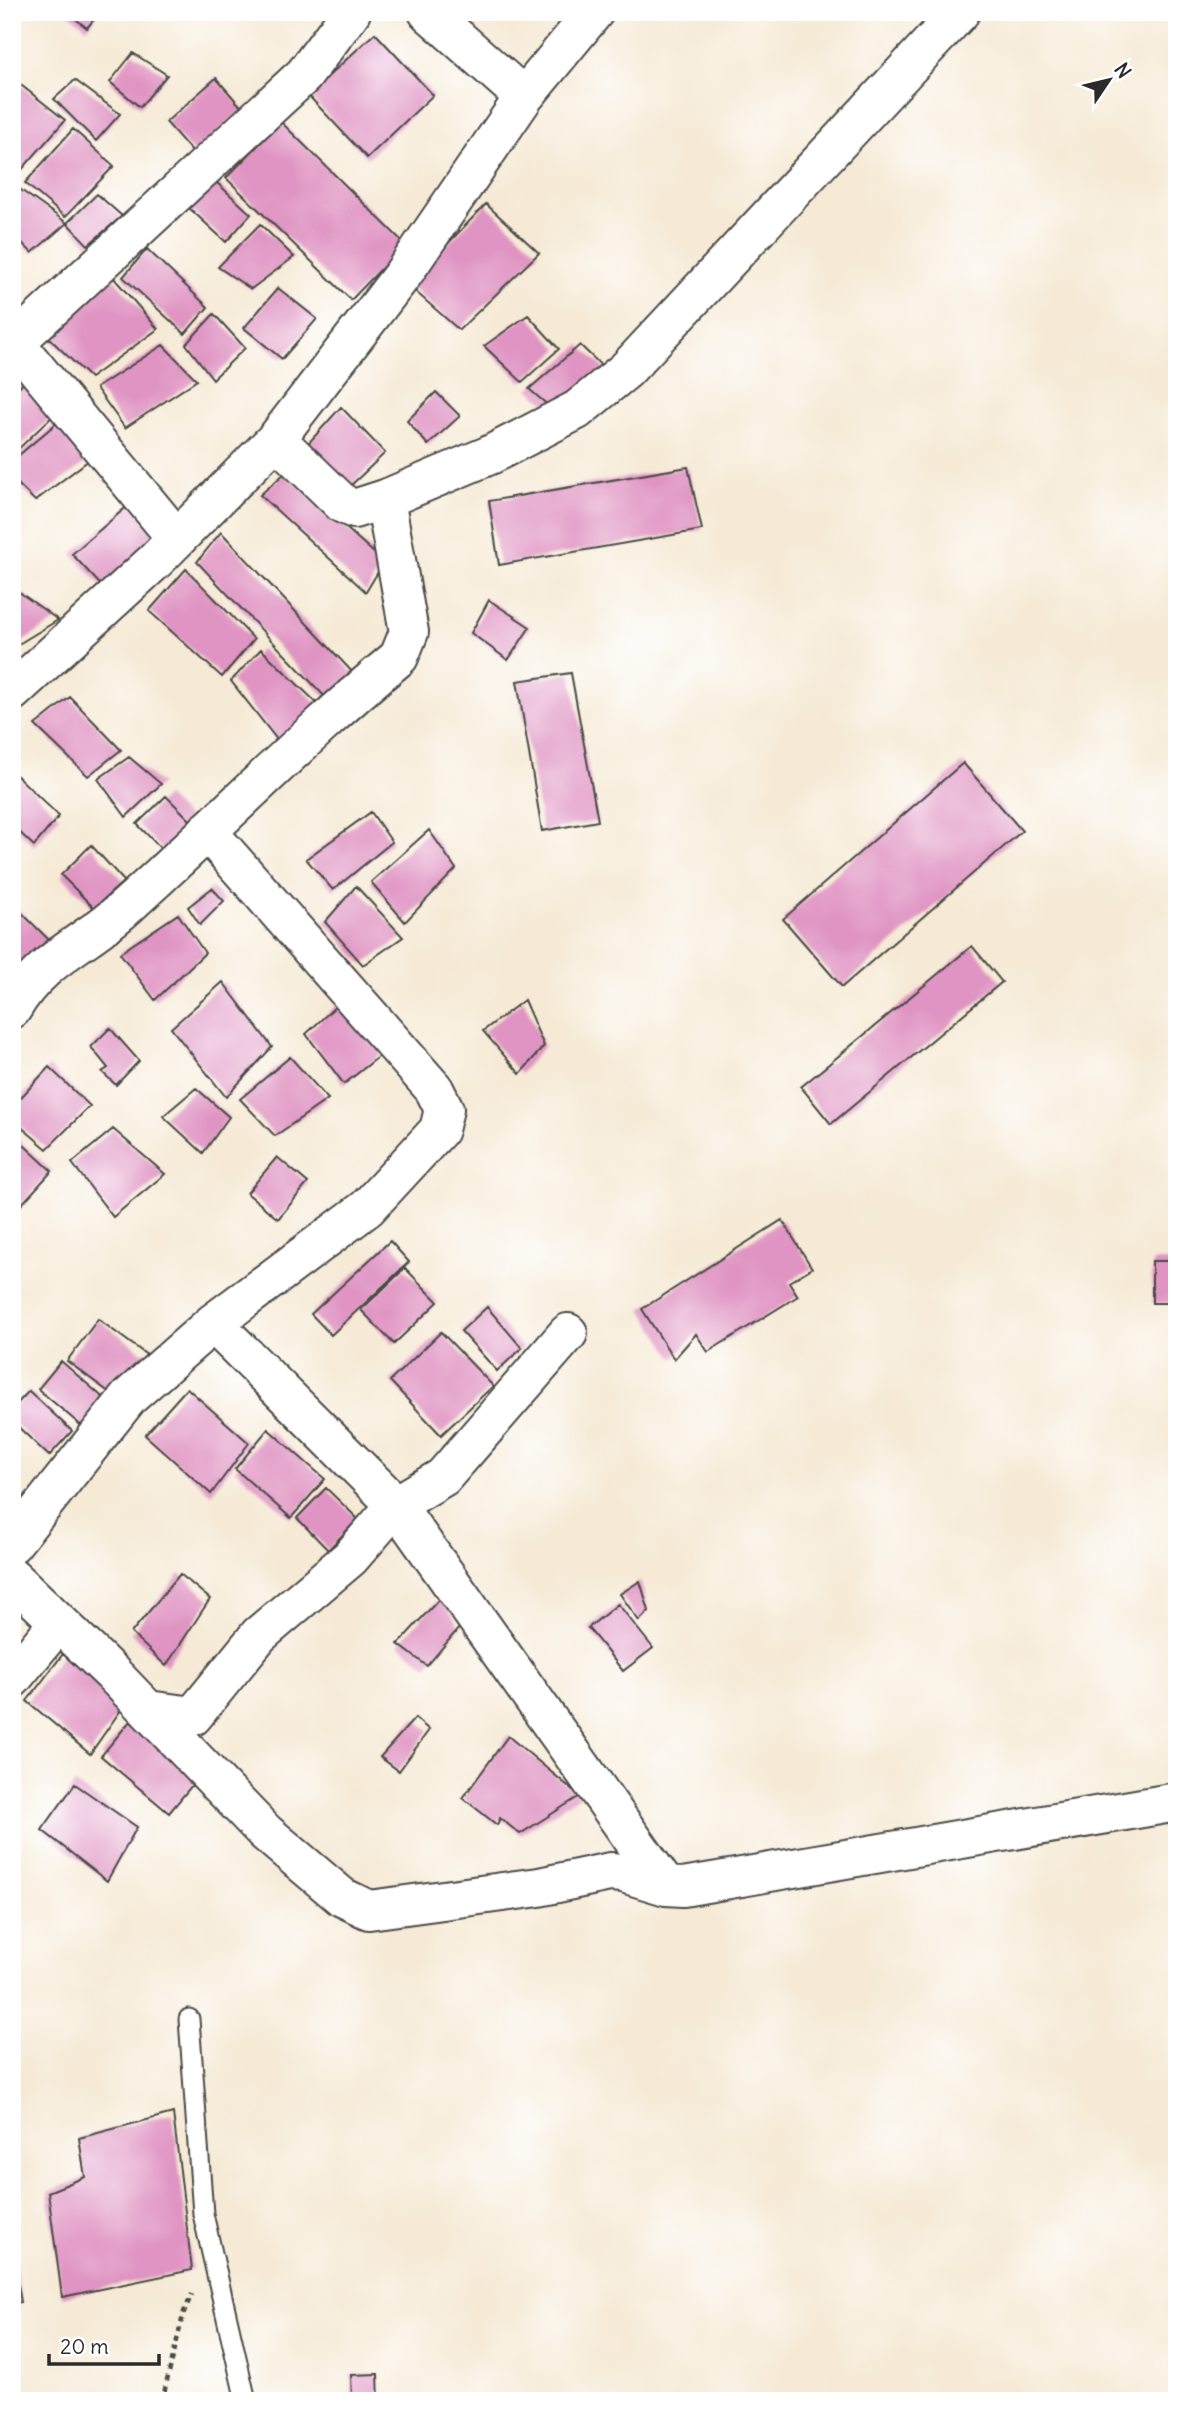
<svg xmlns="http://www.w3.org/2000/svg" width="1189" height="2413" font-family="Delius,sans-serif">
  <style>
    .building { fill: #e094c3 }
    .lines { fill: none; stroke-linecap: round; stroke-linejoin: round }
    .service-casing { stroke: #494845; stroke-width: 23 }
    .minor-casing { stroke: #494845; stroke-width: 42 }
    .path { stroke: #494845; stroke-width: 4.5; stroke-dasharray: 5 5; stroke-linecap: butt }
    .service { stroke: #fff; stroke-width: 19 }
    .minor { stroke: #fff; stroke-width: 38 }
  </style>
  <rect width="100%" height="100%" fill="#fff"/>
  <filter id="ink" filterUnits="userSpaceOnUse"><feTurbulence type="fractalNoise" baseFrequency=".0143" numOctaves="2"/><feDisplacementMap in="SourceGraphic" scale="14" xChannelSelector="R" yChannelSelector="G"/><feConvolveMatrix kernelMatrix="1 2 1 2 8 2 1 2 1" color-interpolation-filters="sRGB"/></filter>
  <filter id="wash" filterUnits="userSpaceOnUse"><feTurbulence type="fractalNoise" baseFrequency=".00686" numOctaves="4" result="noise"/><feDisplacementMap in="SourceGraphic" scale="28" xChannelSelector="R" yChannelSelector="G"/><feGaussianBlur stdDeviation="1.57" result="paint"/><feColorMatrix in="noise" values="0 0 0 0 0 0 0 0 0 0 0 0 0 0 0 0 0 1.4 0 .05"/><feComposite in="paint" operator="in"/></filter>
  <g filter="url(#wash)">
    <rect width="100%" height="100%" fill="#f6ead6"/>
    <g id="blocks">
      <path class="building" d="M67,12H100L87,28Z
        M375,33L433,95L367,158L308,95Z
        M133,53L167,75L140,107L110,82Z
        M12,78L65,120L12,181Z
        M216,78L243,109L194,154L166,122Z
        M75,80L120,114L96,141L54,99Z
        M281,122L405,244L351,300L226,178Z
        M73,129L114,166L65,217L25,183Z
        M215,181L251,214L226,242L187,206Z
        M18,188L67,223L32,253L12,233V195Z
        M97,194L122,216L88,245L67,223Z
        M486,204L539,253L459,330L408,285Z
        M260,224L294,257L251,289L218,267Z
        M147,249L208,307L185,334L123,277Z
        M113,277L158,329L90,378L45,334Z
        M278,288L317,319L282,359L244,328Z
        M214,314L245,348L213,379L186,344Z
        M528,315L559,349L522,382L484,346Z
        M163,345L197,380L125,428L96,388Z
        M580,345L608,372L557,413L529,389Z
        M26,381L55,414L12,455V392Z
        M436,392L460,416L428,445L407,421Z
        M341,407L385,453L347,489L305,447Z
        M59,421L89,460L35,501L12,478V461Z
        M688,467L702,530L499,565L489,501Z
        M285,473L384,562L366,592L260,495Z
        M131,503L163,543L109,594L72,554Z
        M221,532L356,676L329,701L197,562Z
        M186,569L254,639L222,677L149,611Z
        M12,587L58,620L12,648Z
        M489,600L530,627L508,660L471,633Z
        M261,649L324,710L282,746L231,681Z
        M571,673L598,821L542,831L517,681Z
        M70,697L121,750L88,776L35,725Z
        M129,757L161,784L126,817L98,779Z
        M963,763L1022,831L842,987L783,919Z
        M12,771L59,816L34,846L12,825Z
        M166,796L197,827L165,853L137,824Z
        M371,812L392,842L333,890L306,859Z
        M429,830L456,869L405,922L371,882Z
        M91,845L124,881L94,908L61,875Z
        M356,886L403,937L363,965L325,922Z
        M212,888L224,901L200,925L188,907Z
        M12,903L53,944L12,980Z
        M178,914L205,953L155,1000L120,953Z
        M972,946L1002,982L831,1124L801,1087Z
        M223,982L272,1047L226,1097L171,1028Z
        M524,1000L544,1046L520,1074L483,1031Z
        M338,1004L387,1050L344,1084L306,1034Z
        M110,1028L139,1061L116,1085L102,1072L108,1068L91,1047Z
        M290,1057L328,1099L275,1136L240,1099Z
        M49,1067L90,1106L47,1149L12,1119V1107Z
        M196,1088L229,1117L203,1153L163,1116Z
        M113,1129L165,1174L113,1217L72,1163Z
        M12,1134L52,1171L12,1215Z
        M277,1157L308,1183L278,1219L247,1193Z
        M782,1220L812,1268L789,1282L798,1296L708,1352L696,1334L674,1359L642,1309Z
        M390,1241L409,1262L331,1335L311,1314Z
        M1152,1261H1177V1303H1152Z
        M405,1268L438,1302L394,1344L361,1310Z
        M487,1307L522,1348L497,1371L461,1331Z
        M98,1319L148,1356L117,1398L67,1361Z
        M441,1332L493,1386L441,1435L390,1381Z
        M61,1361L107,1401L84,1428L38,1389Z
        M187,1388L249,1443L211,1494L145,1435Z
        M29,1391L72,1431L49,1456L12,1421V1409Z
        M268,1429L325,1479L291,1518L235,1469Z
        M326,1488L358,1519L328,1550L297,1518Z
        M180,1574L210,1599L166,1666L131,1633Z
        M640,1581L649,1611L639,1621L620,1594Z
        M441,1597L460,1627L427,1666L398,1644Z
        M618,1604L653,1648L623,1671L588,1628Z
        M63,1654L125,1704L90,1754L27,1701Z
        M415,1718L429,1730L399,1771L380,1757Z
        M130,1721L198,1778L169,1813L101,1756Z
        M508,1736L580,1796L520,1834L500,1818L497,1825L463,1798Z
        M75,1784L137,1827L107,1881L42,1830Z
        M173,2113L192,2270L62,2297L48,2192L85,2177L79,2138Z
        M12,2248L21,2302L12,2303Z
        M378,2374L379,2401H352L351,2375Z"/>
    </g>
  </g>
  <g filter="url(#ink)">
    <use href="#blocks" fill-opacity="0" stroke="#494845" stroke-width="2"/>
    <g class="lines">
      <defs>
        <path id="service" d="M189,2019L203,2214L246,2401"/>
        <path id="minor" d="M428,12L524,97
          M12,339L177,539
          M12,345L304,75L351,12
          M276,439L343,504L354,509L385,499L490,455L577,410L626,370L960,12
          M12,692L155,561L276,439L403,274L524,97L594,12
          M12,1009C40,959 87,943 127,906C218,824 304,736 399,657L409,632L385,499
          M213,1323L396,1505L666,1886
          M12,1544L129,1397L213,1323L367,1208L439,1130L444,1109L434,1089L207,831
          M12,1577L112,1673L265,1832L342,1897L369,1910L539,1887L610,1872L623,1873L666,1886L683,1887L1177,1802
          M12,1679L59,1622
          M148,1710L193,1716L259,1635L350,1558L396,1505L443,1477L568,1333"/>
      </defs>
      <use href="#service" class="service-casing"/>
      <use href="#minor" class="minor-casing"/>
      <path class="path" d="M162,2401L184,2312L192,2294"/>
      <use href="#service" class="service"/>
      <use href="#minor" class="minor"/>
    </g>
  </g>
  <rect width="1189" height="2413" fill="none" stroke="#fff" stroke-width="42"/>
  <g transform="translate(1109 80) rotate(55)" stroke="#ffffff" stroke-width="5" paint-order="stroke">
  <path d="M0-5L12 26L0 18L-12 26Z" fill="#2b2b2b"/>
  <text y="-10" font-size="19" font-weight="bold" text-anchor="middle" fill="#2b2b2b">N</text>
  </g>
  <path d="M49 2354v10h110v-10" fill="none" stroke="#2b2b2b" stroke-width="3.5"/>
  <text x="60" y="2354" font-size="21" fill="#2b2b2b" stroke="#ffffff" stroke-width="5" paint-order="stroke">20 m</text>
</svg>
